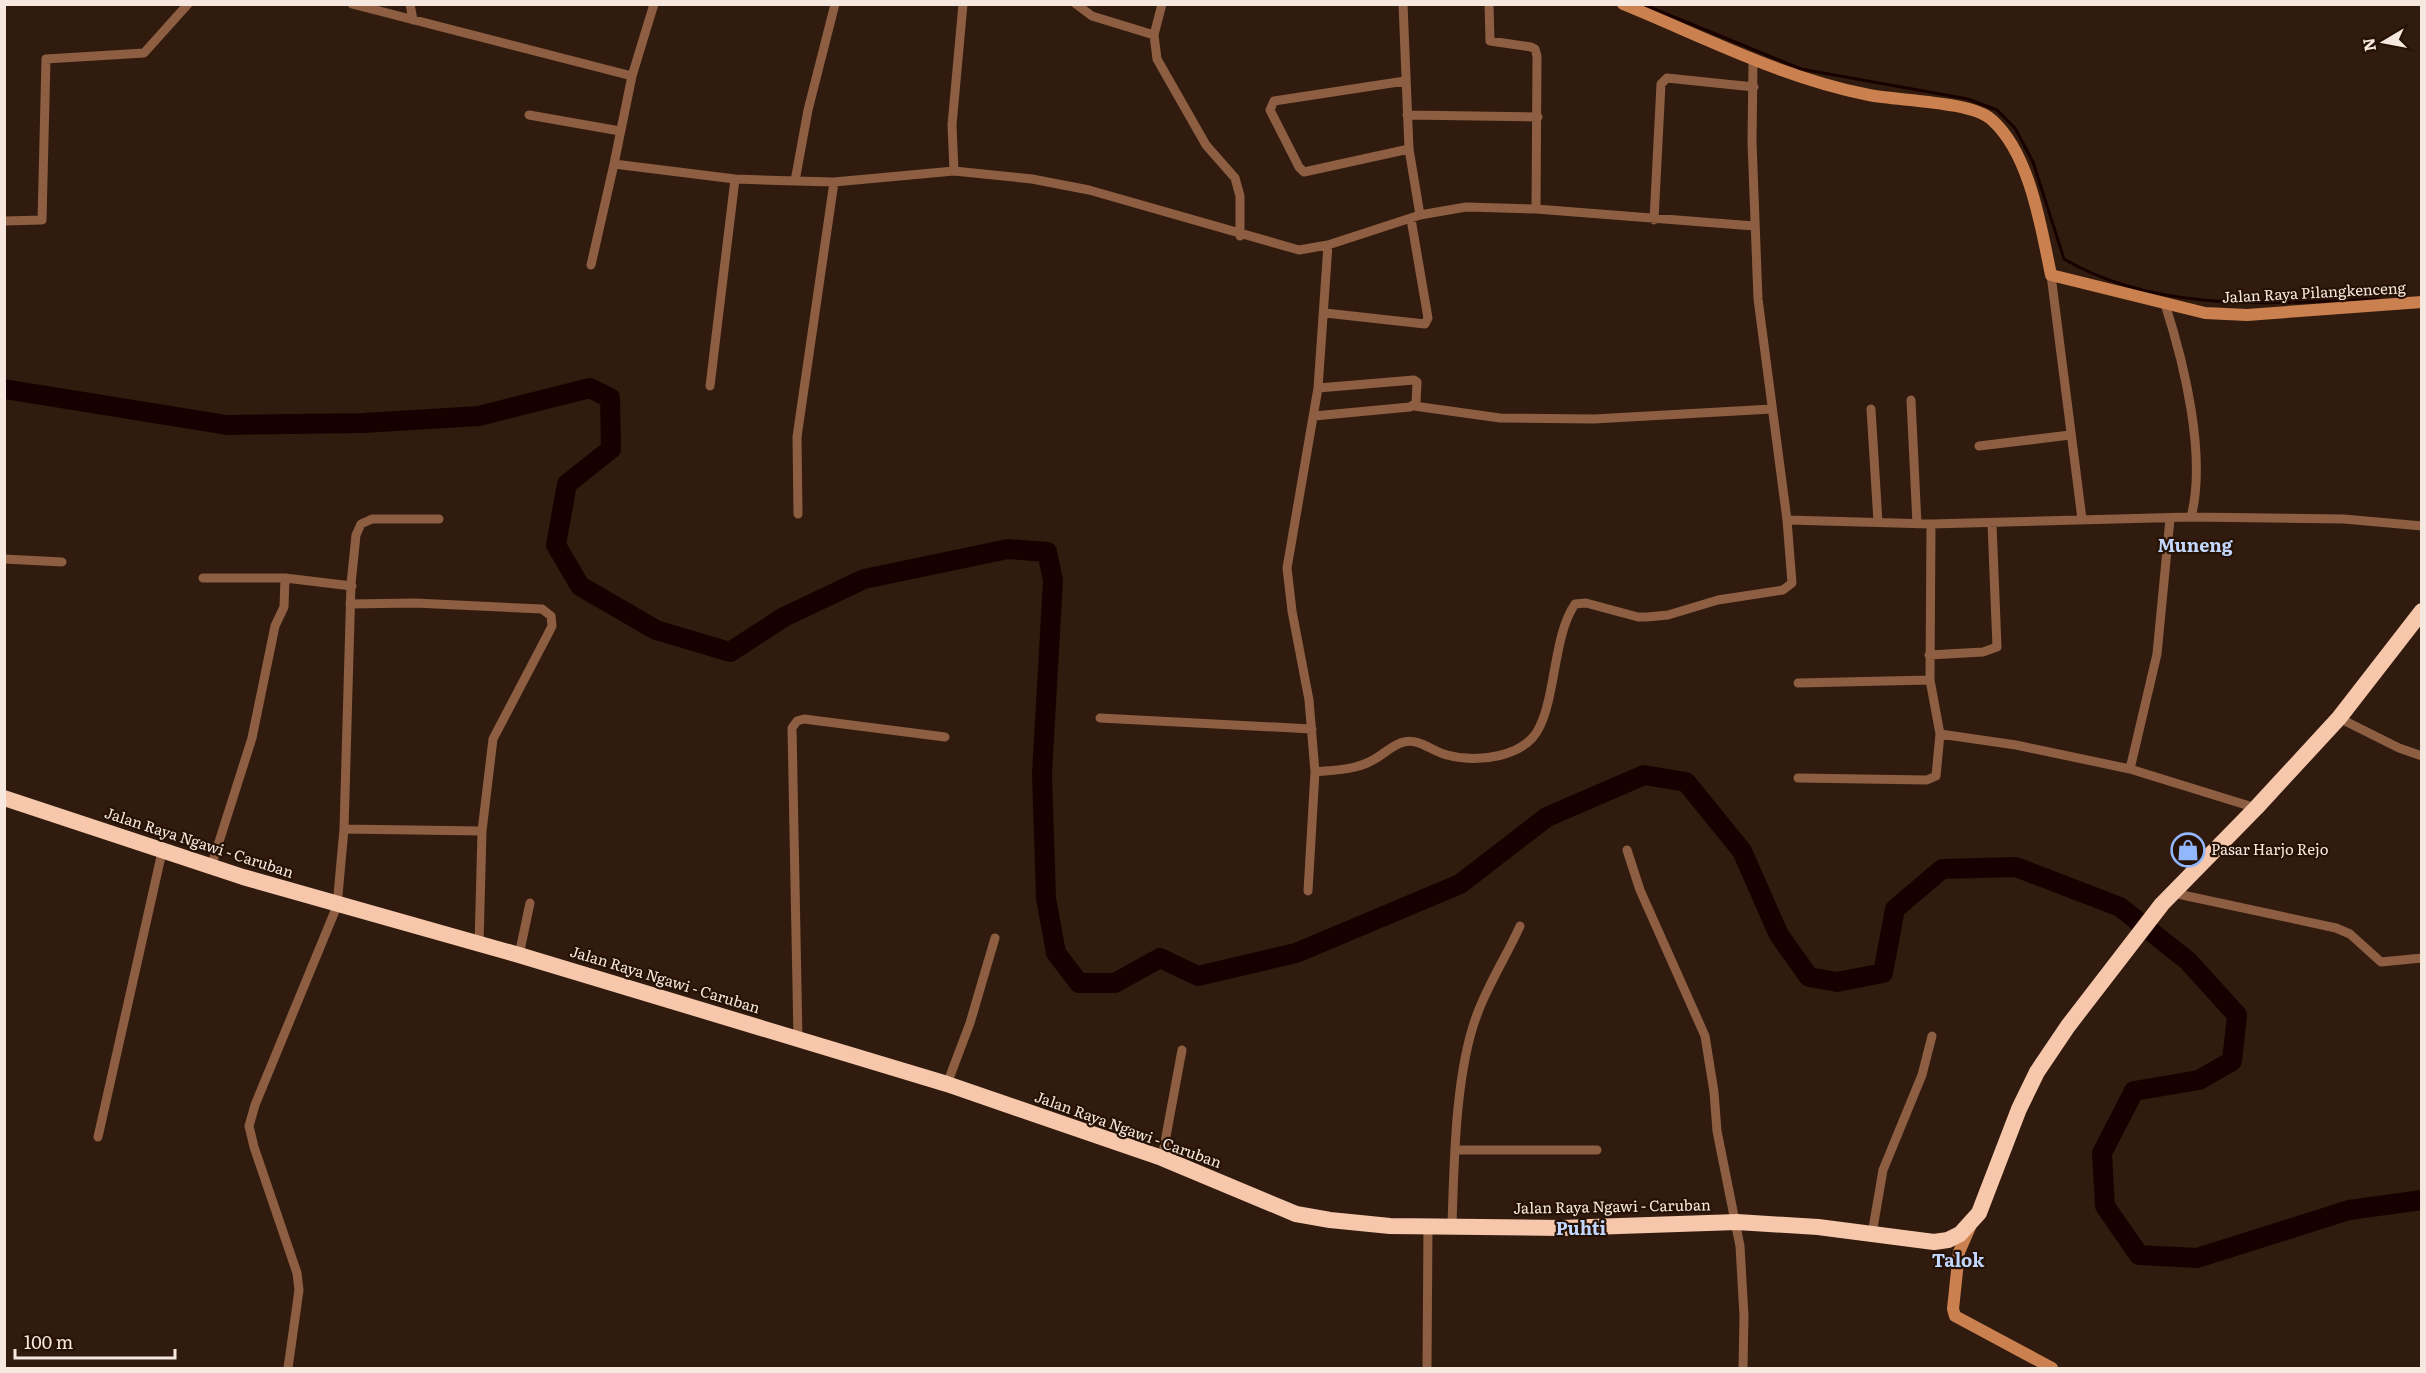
<svg xmlns="http://www.w3.org/2000/svg" width="2426" height="1373" font-family="Literata,serif">
  <style>
    .lines { fill: none; stroke-linecap: round; stroke-linejoin: round }
    .stream { stroke: #190000; stroke-width: 3 }
    .river { stroke: #190000; stroke-width: 20 }
    .street { stroke: #8d5e41; stroke-width: 9 }
    .secondary { stroke: #ca804f; stroke-width: 12 }
    .highway { stroke: #f6c7ab; stroke-width: 16 }
    .labels { text-anchor: middle; stroke-width: 4.5; stroke-linejoin: round; paint-order: stroke }
    .street-label { font-size: 15px; fill: #f7e8df; stroke: #261205 }
    .poi-label { font-size: 15px; fill: #f7e8df; stroke: #261205; text-anchor: start }
    .quarter-label { font-size: 18px; font-weight: bold; fill: #c1d7fe; stroke: #261205 }
  </style>
  <rect width="100%" height="100%" fill="#311b0e"/>
  <g class="lines">
    <path class="stream" d="M1642,4L1801,69L1968,99L1997,110L2015,128L2033,162L2064,259C2158,314 2274,303 2378,299"/>
    <path class="river" d="M4,389L227,425L363,423L479,416L590,388L610,398L611,449L567,484L556,545L580,586L656,630L730,652L784,617L864,579L1008,549L1047,552L1053,580L1042,774L1046,898L1056,953L1079,983H1115L1160,958L1198,976L1296,953L1460,884L1547,817L1644,775L1686,782L1742,851L1779,935L1809,977L1837,982L1883,973L1895,909L1942,869L2016,867L2120,907L2188,961L2237,1015L2232,1061L2199,1080L2134,1091L2102,1153L2105,1206L2139,1255L2197,1258L2349,1210L2422,1200"/>
    <path class="street" d="M352,4L632,76
      M410,4L413,20
      M654,4L632,76L614,164L735,179L795,181L834,182L954,171L1032,179L1089,190L1299,250L1328,245L1420,215L1466,207L1536,209L1754,226
      M1076,4L1092,16L1154,35
      M1162,4L1154,35L1157,59L1206,145L1235,178L1240,196V236
      M1403,4L1409,149L1420,215
      M1489,4L1490,41L1531,47L1535,49L1537,56L1536,209
      M1405,81L1274,101L1270,110L1299,167L1304,172L1409,149
      M529,115L620,131
      M1407,115L1538,117
      M954,171L952,125L963,4
      M795,181L808,110L835,4
      M1654,220L1661,84L1667,78L1754,87
      M4,221L42,220L46,59L144,53L188,4
      M591,265L614,164
      M2051,275L2082,519
      M2165,304C2184,363 2207,456 2191,517
      M1325,313L1425,324L1428,318L1411,219
      M710,386L735,179
      M1911,400L1917,524
      M1414,406L1500,418L1594,419L1772,409
      M1871,409L1878,522
      M1314,416L1410,407L1416,403L1417,382L1414,380L1318,388
      M1979,446L2070,435
      M798,514L797,437L834,182
      M1787,520L1931,524L2191,517L2344,519L2422,526
      M4,559L62,562
      M203,578H285L352,586
      M350,604L415,603L542,609L551,616L552,626L548,634L493,739L482,831L479,945
      M1929,655L1983,652L1997,647L1992,524
      M1798,683L1930,680
      M1100,718L1312,729
      M2339,718L2399,748L2422,756
      M1940,734L2016,745L2130,769L2256,808
      M2130,769L2157,654L2170,519
      M1315,772C1334,770 1356,770 1373,760C1383,755 1393,744 1404,742C1419,738 1433,752 1447,755C1477,763 1526,758 1540,726C1556,692 1554,634 1575,604L1586,603L1638,617H1647L1668,615L1718,600L1783,590L1792,583L1787,520L1758,299L1752,142L1753,62
      M1798,778L1927,780L1936,776L1940,734L1930,680L1931,524
      M344,829L482,831
      M1627,850L1640,890L1705,1036L1714,1092L1717,1131L1740,1246L1744,1316L1743,1368
      M211,867L252,738L275,626L284,607L285,578
      M1308,891L1315,772L1309,700L1292,611L1287,568L1318,388L1328,245
      M2173,893L2336,928L2350,934L2381,962L2422,958
      M519,955L530,903
      M798,1039L792,728L797,721L804,719L945,737
      M947,1084L970,1023L995,938
      M98,1137L162,852
      M1455,1150H1597
      M1162,1158L1182,1050
      M1452,1226C1454,1164 1455,1070 1478,1012C1489,983 1507,955 1520,926
      M1872,1234L1883,1170L1922,1075L1932,1036
      M288,1368L299,1290L297,1273L254,1147L249,1126L255,1105L337,906L344,829L351,584L356,535L361,524L372,519H439
      M1427,1368L1428,1225"/>
    <path class="secondary" d="M1623,4C1704,37 1782,78 1869,95C1899,101 1972,101 1992,120C2030,154 2041,227 2051,275L2205,313L2247,315L2422,302
      M1970,1227L1959,1252L1953,1309L1955,1316L2052,1368"/>
    <path class="highway" d="M4,798L243,877L519,955L947,1084L1162,1158L1296,1214L1330,1220L1390,1226L1561,1228L1737,1222L1818,1227L1934,1242L1948,1240L1960,1234L1979,1213L2019,1109L2037,1072L2068,1026L2162,904L2256,808L2339,718L2422,611"/>
  </g>
  <defs>
    <symbol id="shop-ring" viewBox="-11 -11 22 22"><circle r="9.5" fill="#261205" stroke="#92b7fd" stroke-width="1.5"/><path d="M-5-2.5h2.3a2.7 3.5 0 0 1 5.4 0H5L5.5 6h-11ZM-1.5-2.5h3a1.5 2.3 0 0 0-3 0Z" fill="#92b7fd"/></symbol>
  </defs>
  <g fill-rule="evenodd">
    <use href="#shop-ring" x="2169" y="831" width="38" height="38"/>
  </g>
  <g class="labels">
    <g class="street-label">
      <text transform="translate(2314 293) rotate(-3)" y="5">Jalan Raya Pilangkenceng</text>
      <text transform="translate(199 843) rotate(18)" y="5">Jalan Raya Ngawi - Caruban</text>
      <text transform="translate(665 980) rotate(17)" y="5">Jalan Raya Ngawi - Caruban</text>
      <text transform="translate(1128 1130) rotate(20)" y="5">Jalan Raya Ngawi - Caruban</text>
      <text transform="translate(1612 1207) rotate(-1)" y="5">Jalan Raya Ngawi - Caruban</text>
    </g>
    <g class="poi-label">
      <text x="2211" y="855">Pasar Harjo Rejo</text>
    </g>
    <g class="quarter-label">
      <text x="2195" y="552">Muneng</text>
      <text x="1581" y="1235">Puhti</text>
      <text x="1958" y="1267">Talok</text>
    </g>
  </g>
  <rect width="2426" height="1373" fill="none" stroke="#f7e8df" stroke-width="12"/>
  <g transform="translate(2384 42) rotate(260)" stroke="#261205" stroke-width="4.5" paint-order="stroke">
  <path d="M0-4.5L10 22L0 15L-10 22Z" fill="#f7e8df"/>
  <text y="-9" font-size="16" font-weight="bold" text-anchor="middle" fill="#f7e8df">N</text>
  </g>
  <path d="M15 1349v9h160v-9" fill="none" stroke="#f7e8df" stroke-width="3"/>
  <text x="24" y="1349" font-size="18" fill="#f7e8df" stroke="#261205" stroke-width="4.5" paint-order="stroke">100 m</text>
</svg>
